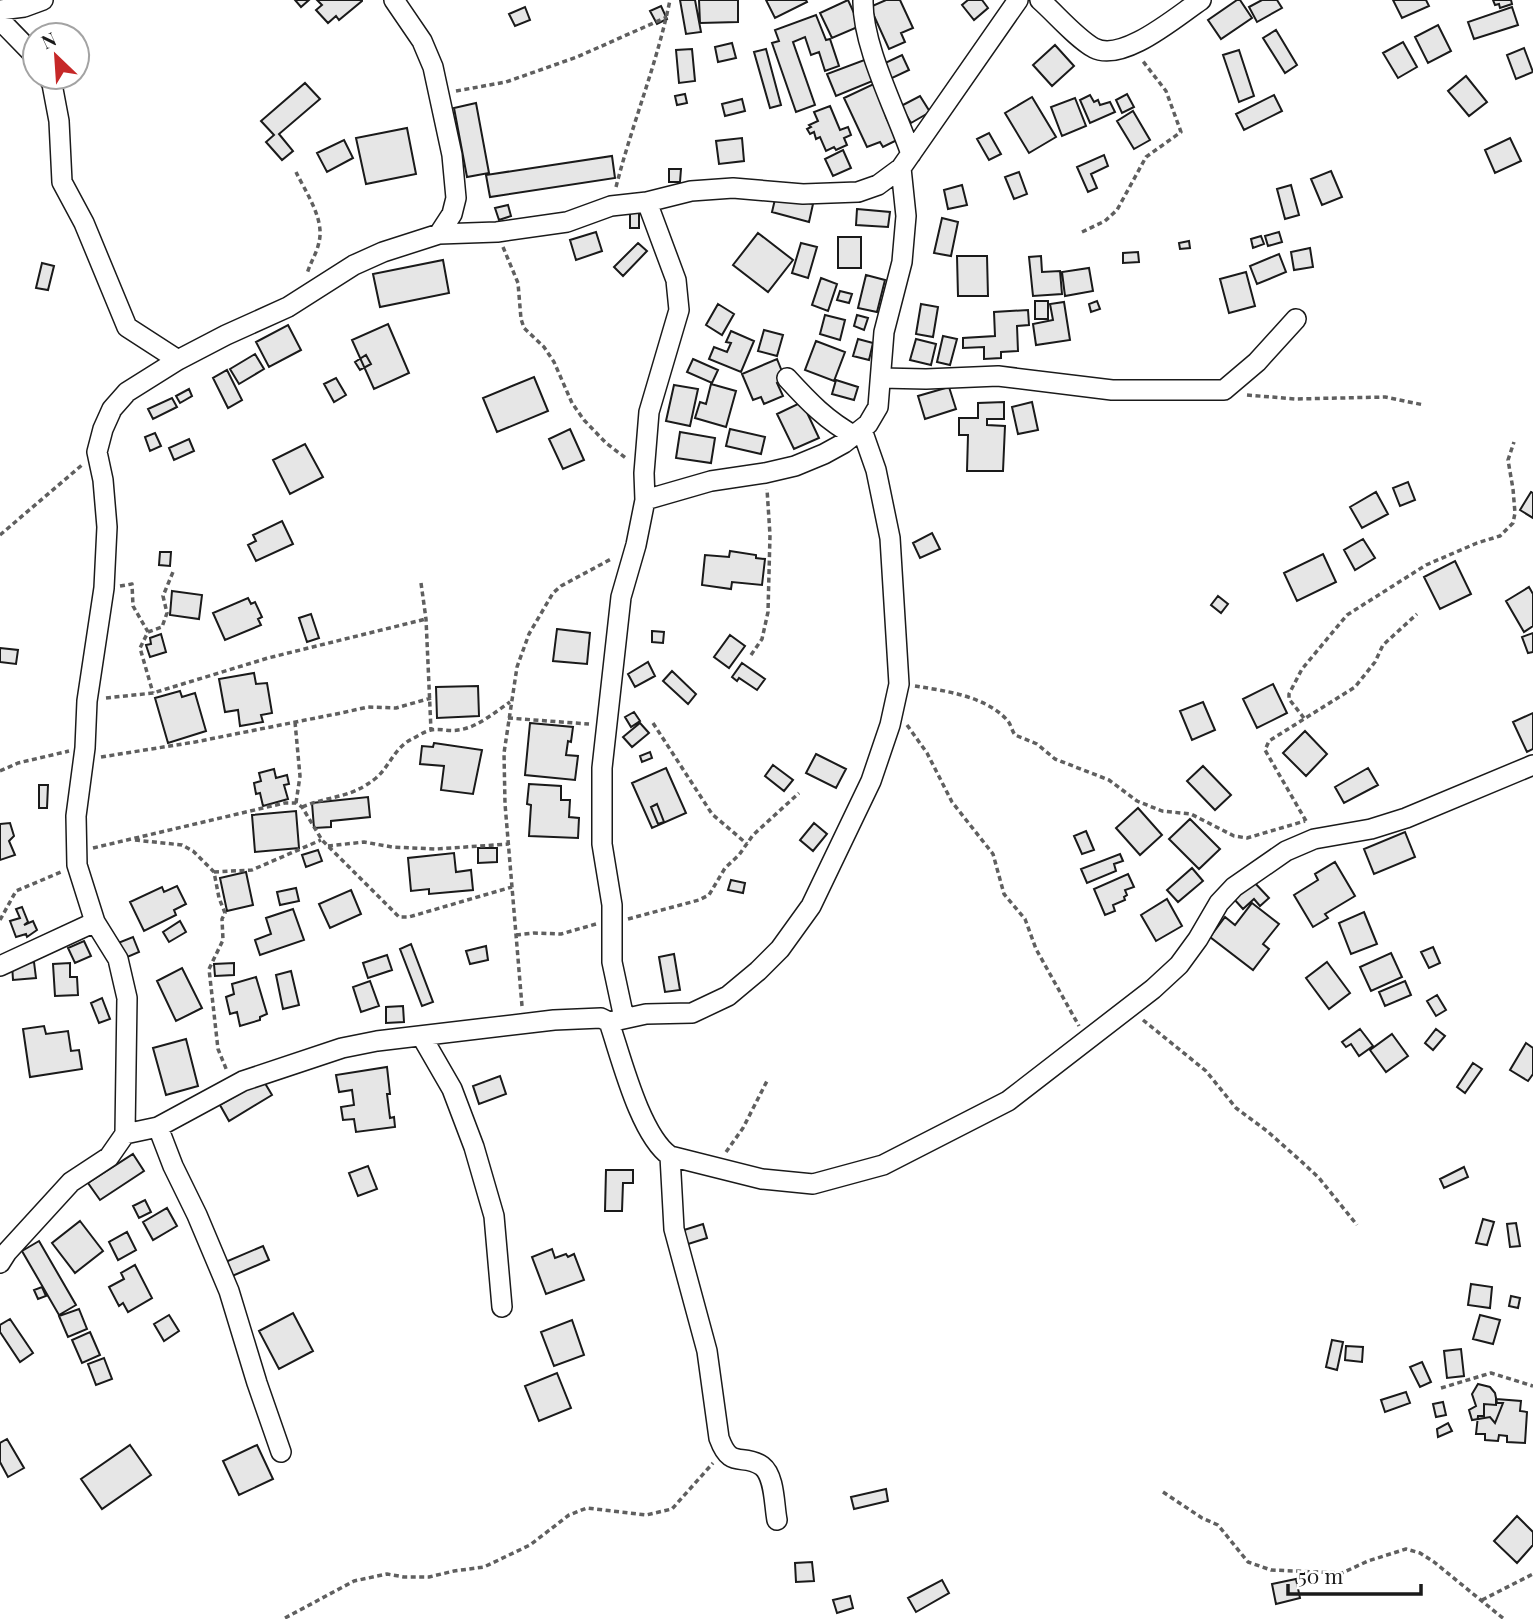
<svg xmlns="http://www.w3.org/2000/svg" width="1533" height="1619" font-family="'Playfair Display',serif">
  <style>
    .building { fill: #e6e6e6; stroke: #1a1a1a; stroke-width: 2 }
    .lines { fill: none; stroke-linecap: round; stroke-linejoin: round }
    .minor-casing { stroke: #1a1a1a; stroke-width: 22 }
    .path { stroke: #5f5f5f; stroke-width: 3.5; stroke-dasharray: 5 3.5; stroke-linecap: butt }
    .minor { stroke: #fff; stroke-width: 19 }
  </style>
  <rect width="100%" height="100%" fill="#fff"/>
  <path class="building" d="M295,0H309L301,7Z
    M317,0H362V1L339,20L336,16L328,23L316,10L322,5Z
    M680,0H695L701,32L686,34Z
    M699,0H738V22L700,23Z
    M766,0H806L807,2L775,18Z
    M848,0L860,26L832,38L820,13Z
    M886,0H900L913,28L901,33L905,42L889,49L870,7Z
    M968,0H982L988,8L974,20L962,5Z
    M1237,0H1240L1252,18L1221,39L1208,20Z
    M1262,0H1277L1282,8L1257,22L1249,7Z
    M1393,0H1426L1429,6L1402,18Z
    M1493,0H1511L1512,4L1500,8L1499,4L1495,5Z
    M661,6L667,19L657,24L650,11Z
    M525,7L530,20L515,26L509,14Z
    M1512,7L1518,25L1474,39L1468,22Z
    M816,15L826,40L830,39L839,66L825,71L819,52L811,55L805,37L793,42L815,105L796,112L772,43L779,41L775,30Z
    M1438,25L1451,51L1428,63L1415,37Z
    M1276,30L1297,65L1285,73L1263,38Z
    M1403,42L1417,67L1398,78L1383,53Z
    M732,43L736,58L718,62L715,47Z
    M1055,45L1074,66L1052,86L1033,65Z
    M1524,48L1533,72L1516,79L1507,55Z
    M692,49L695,81L679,83L676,50Z
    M766,49L781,105L770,108L754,52Z
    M1239,50L1254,96L1239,102L1223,55Z
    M902,55L909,70L890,79L883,64Z
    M867,59L875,80L836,96L827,74Z
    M1466,76L1487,102L1469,116L1448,91Z
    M880,81L895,113L886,117L897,140L883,147L880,142L867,147L844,98Z
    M305,83L320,99L279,134L293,151L282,160L266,142L274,135L261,121Z
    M685,94L687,103L677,105L675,96Z
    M1127,94L1134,107L1122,113L1116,100Z
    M1090,95L1094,102L1098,100L1100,105L1110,102L1115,112L1090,123L1080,100Z
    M1274,95L1282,111L1244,130L1236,114Z
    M920,96L930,112L911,123L901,106Z
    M1032,97L1056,137L1029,153L1005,113Z
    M1075,98L1086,126L1062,136L1051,107Z
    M742,99L745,111L725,116L722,104Z
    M476,103L489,173L467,177L454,108Z
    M830,106L840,130L848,127L851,135L844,138L847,145L836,150L834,147L826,151L820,137L816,139L814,132L810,134L807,129L811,127L809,125L818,121L814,112Z
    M1133,111L1150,140L1134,149L1117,121Z
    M407,128L416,174L366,184L356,138Z
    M989,133L1001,154L989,160L977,139Z
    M742,138L744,161L719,164L716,141Z
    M1510,138L1521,161L1495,173L1485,150Z
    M344,140L353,158L327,172L317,153Z
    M843,150L851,168L833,176L825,159Z
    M1104,155L1108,166L1091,174L1097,188L1088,192L1077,167Z
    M612,156L615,178L490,197L486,175Z
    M669,169H681L680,182H669Z
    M1331,171L1342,197L1322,205L1311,179Z
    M1019,172L1027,194L1014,199L1005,177Z
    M962,185L967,205L948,209L944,190Z
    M1291,185L1299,215L1285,219L1277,189Z
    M776,195L813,204L809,222L772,212Z
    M508,205L511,216L499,220L495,208Z
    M857,209L890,212L888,227L856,225Z
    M630,212L639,213V228H630Z
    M942,218L958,222L951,256L934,253Z
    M596,232L602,251L576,260L570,240Z
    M1279,232L1282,242L1268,246L1265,236Z
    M758,233L793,260L768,292L733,265Z
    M1261,236L1264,244L1253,248L1251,239Z
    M838,237H861V268H838Z
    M1189,241L1190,248L1180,249L1179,243Z
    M638,243L647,251L623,276L614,267Z
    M801,243L817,247L808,278L792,273Z
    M1310,248L1313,267L1294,270L1291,252Z
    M1138,252L1139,262L1123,263V253Z
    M1279,254L1286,272L1257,284L1250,266Z
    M957,256H987L988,296H958Z
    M1041,256L1042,272L1060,271L1062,294L1033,296L1029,257Z
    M443,260L449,293L380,307L373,274Z
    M42,263L54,266L48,290L36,288Z
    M1089,268L1093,291L1065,296L1062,272Z
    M1246,272L1255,306L1229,313L1220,279Z
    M866,275L885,280L877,312L858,308Z
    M821,278L837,284L828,311L812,305Z
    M840,291L852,294L849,303L837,300Z
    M1035,301H1048V319H1035Z
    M1097,301L1100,309L1091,312L1089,304Z
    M1064,302L1070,340L1036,345L1033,324L1053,320L1050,304Z
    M718,304L734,314L722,335L706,325Z
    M921,304L938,307L933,337L916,334Z
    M1028,310L1029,325L1017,326L1018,351L1001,352V358L984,359V347L963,348V338L995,336L994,312Z
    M825,315L845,320L840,340L820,334Z
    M857,315L868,318L864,330L854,326Z
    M388,324L409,373L374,389L352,340Z
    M288,325L301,350L269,367L256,342Z
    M764,330L783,335L777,356L758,351Z
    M731,331L754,341L741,372L709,359L714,347L727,352L731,343L726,342Z
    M943,336L957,339L950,365L937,362Z
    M858,339L873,343L869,360L853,356Z
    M916,339L936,344L931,365L910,360Z
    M816,341L845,352L834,381L805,370Z
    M255,354L264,369L239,384L230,369Z
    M366,355L371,364L360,370L355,362Z
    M693,359L718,370L712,383L687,372Z
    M777,359L785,379L777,383L783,396L764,404L761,397L753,400L742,374Z
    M227,370L242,400L228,408L213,378Z
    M534,377L548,411L497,432L483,398Z
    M336,378L346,395L334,402L324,384Z
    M836,380L858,387L854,400L832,394Z
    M711,384L736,391L726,427L695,418L700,402L706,404Z
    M674,385L698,389L690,426L666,421Z
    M949,387L956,409L925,419L918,396Z
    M189,389L192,396L180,403L176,396Z
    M172,398L177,407L153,419L148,409Z
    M802,402L819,438L794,449L777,414Z
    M1004,402V419H987V425L1005,426L1003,471H967L968,435H959V418H978V403Z
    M1032,402L1038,430L1018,434L1012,407Z
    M570,429L584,460L563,469L549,439Z
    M730,429L765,437L761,454L726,446Z
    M680,432L715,438L711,463L676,458Z
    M155,433L161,446L150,451L145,437Z
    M189,439L194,451L174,460L169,448Z
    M305,444L323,477L290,494L273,460Z
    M1408,482L1415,500L1400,506L1393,488Z
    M1376,492L1388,514L1362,528L1350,507Z
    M1531,492L1533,493V518L1520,510Z
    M282,521L293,544L256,561L248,545L256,541L253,535Z
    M932,533L940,549L920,558L913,543Z
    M1363,539L1375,558L1355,570L1344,550Z
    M730,551L756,555V558L765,559L762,585L732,582L731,589L702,585L705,555L729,557Z
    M160,552H171L170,566L159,565Z
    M1323,554L1336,582L1297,601L1284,573Z
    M1455,561L1471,594L1440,609L1424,577Z
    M1529,587L1533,594V626L1524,632L1506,601Z
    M172,591L202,595L199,619L170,615Z
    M1218,596L1228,604L1221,613L1211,605Z
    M248,598L251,604L255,602L262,617L258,619L261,625L225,640L213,613Z
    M311,614L319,638L307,642L299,618Z
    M557,629L590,633L587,664L553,661Z
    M652,631L664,632L663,643L652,642Z
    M1533,633V652L1528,653L1522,637Z
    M161,634L166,652L150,657L146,645L151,644L150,638Z
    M730,635L745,646L729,668L714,657Z
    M0,648L18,650L16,664L0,662Z
    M648,662L655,676L635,687L628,674Z
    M742,663L765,679L757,690L739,678L737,681L732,677Z
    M672,671L696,694L688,704L663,681Z
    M254,673L256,684L267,683L272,713L261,715L263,722L240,726L238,710L225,712L219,679Z
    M1273,684L1287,713L1257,728L1243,699Z
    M478,686L479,716L437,718L436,687Z
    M180,691L182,697L195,693L206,731L168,743L155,698Z
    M1203,702L1215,730L1192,740L1180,711Z
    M634,712L640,721L631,727L625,717Z
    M1533,713V749L1527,752L1513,722Z
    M530,723L573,727L571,742L568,741L566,755L578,756L575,780L525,775Z
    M640,723L649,733L632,747L623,737Z
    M1305,731L1327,754L1306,776L1283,753Z
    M434,743L482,750L473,794L441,790L444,766L420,764L422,746L433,747Z
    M650,752L652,758L642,762L640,756Z
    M816,754L846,769L836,788L806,773Z
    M773,765L793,780L784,791L765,776Z
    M1203,766L1231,795L1215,810L1187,781Z
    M666,768L686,813L652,828L632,783Z
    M1368,768L1378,785L1344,803L1335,787Z
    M274,769L276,778L287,775L289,784L284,785L288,799L263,806L260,793L256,794L254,783L261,781L259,773Z
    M529,784L561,786V800H570L569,817L579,818L578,838L529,836L531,805L527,804Z
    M39,785H48L47,808H39Z
    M368,797L370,817L331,821V827L314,828L312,803Z
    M657,804L664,822L658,824L651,807Z
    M1138,808L1162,835L1140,855L1116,828Z
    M296,811L299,848L255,852L252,815Z
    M1190,819L1220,849L1199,869L1169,839Z
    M10,823L14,836L9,841L15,855L0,860V824Z
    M814,823L827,834L813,851L800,840Z
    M1086,831L1094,850L1082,854L1074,836Z
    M1405,832L1415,857L1374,874L1364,849Z
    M478,848H497V862L478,863Z
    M318,850L322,861L306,867L302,855Z
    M454,853L456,872L471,870L473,890L429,894V889L411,891L408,858Z
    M1120,854L1123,861L1114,864L1116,871L1087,883L1081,869Z
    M1335,862L1355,896L1325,914L1328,918L1313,927L1294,895L1318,880L1315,874Z
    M1192,868L1203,881L1178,902L1167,890Z
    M246,872L253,905L227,911L220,878Z
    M1128,874L1134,887L1125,890L1127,895L1124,897L1125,900L1113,905L1115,911L1105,915L1094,889Z
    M731,880L745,883L743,893L728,890Z
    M1253,881L1269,898L1260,906L1254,899L1243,909L1234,899Z
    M177,886L186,904L174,910L176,915L144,931L130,902L162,887L164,892Z
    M296,888L299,901L280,905L277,892Z
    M351,890L361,914L330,928L319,904Z
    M1167,899L1182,926L1156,941L1141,915Z
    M1252,903L1279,924L1263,944L1269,949L1253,970L1210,937L1225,917L1235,925Z
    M22,907L28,922L24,925L33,921L37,930L27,937L26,934L16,937L10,921L20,918L16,909Z
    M293,909L304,940L260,955L255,940L271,934L266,918Z
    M1364,912L1377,944L1351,954L1339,923Z
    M180,921L186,932L169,942L163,932Z
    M133,937L139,952L125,958L118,943Z
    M84,941L91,956L75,963L68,948Z
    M411,944L433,1002L422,1006L400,949Z
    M486,946L488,960L470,964L466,951Z
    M1433,947L1440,963L1429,968L1421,952Z
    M1391,953L1402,977L1371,991L1360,967Z
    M674,954L680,990L665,992L659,957Z
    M387,955L392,970L368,978L363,963Z
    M34,962L36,978L13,980L12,964Z
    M1327,962L1350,993L1329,1009L1306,978Z
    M70,963V977H77L78,995L55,996L53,964Z
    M234,963V975L215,976L214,964Z
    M182,968L202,1008L176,1021L157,981Z
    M291,971L299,1005L283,1009L276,975Z
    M256,977L267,1014L260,1017V1020L240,1026L237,1012L230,1014L226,997L234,994L232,984Z
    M370,981L379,1006L361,1012L353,987Z
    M1405,981L1411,995L1385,1006L1379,992Z
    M1437,995L1446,1010L1436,1016L1427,1001Z
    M102,998L110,1019L99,1023L91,1003Z
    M403,1006L404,1022L386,1023V1007Z
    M44,1026L46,1034L68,1031L71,1051L79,1050L82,1069L30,1077L23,1029Z
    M1360,1029L1373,1046L1359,1056L1351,1044L1346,1047L1342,1042Z
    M1436,1029L1445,1036L1433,1050L1425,1043Z
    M1392,1034L1408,1056L1386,1072L1370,1050Z
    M186,1039L198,1086L166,1095L153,1048Z
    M1526,1043L1533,1048V1074L1528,1081L1510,1070Z
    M1473,1063L1482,1069L1465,1093L1457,1087Z
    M387,1067L390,1094H387L390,1118L394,1117L395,1127L356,1132L354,1119L343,1120L341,1107L354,1105L352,1090L339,1092L336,1075Z
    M500,1076L506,1094L479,1104L473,1086Z
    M263,1080L272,1095L229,1121L220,1105Z
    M133,1154L144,1171L100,1200L88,1183Z
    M368,1166L377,1189L358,1196L349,1173Z
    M1464,1167L1468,1177L1444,1188L1440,1179Z
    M606,1170H633V1183H623L622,1211H605Z
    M145,1200L151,1212L139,1218L133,1206Z
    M167,1208L177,1226L153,1240L143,1222Z
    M1483,1219L1494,1222L1487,1245L1476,1243Z
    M80,1221L103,1251L75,1273L52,1243Z
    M1516,1223L1520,1246L1510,1247L1507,1224Z
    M703,1224L707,1238L685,1245L681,1231Z
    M127,1232L136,1250L118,1260L109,1242Z
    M39,1241L76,1305L59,1315L22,1251Z
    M263,1246L269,1260L230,1277L223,1263Z
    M552,1249L555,1258L566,1254L568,1257L574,1254L584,1280L546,1294L532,1257Z
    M135,1265L152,1298L128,1312L123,1303L119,1306L109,1287L124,1279L121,1273Z
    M1471,1284L1492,1287L1490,1308L1468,1305Z
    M42,1287L46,1296L38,1299L34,1290Z
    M1511,1296L1520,1298L1518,1308L1509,1306Z
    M79,1309L87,1329L68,1337L59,1316Z
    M293,1313L313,1351L279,1369L259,1331Z
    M169,1315L179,1331L164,1341L154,1324Z
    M1480,1315L1500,1320L1493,1344L1473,1339Z
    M10,1319L33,1353L20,1362L0,1332V1325Z
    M572,1320L584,1355L554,1366L541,1332Z
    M90,1332L100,1355L82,1363L72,1340Z
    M1332,1340L1343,1342L1337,1370L1326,1367Z
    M1346,1346L1363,1347L1362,1362L1345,1360Z
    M1461,1349L1464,1376L1447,1378L1444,1351Z
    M104,1358L112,1379L96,1385L88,1364Z
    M1422,1362L1431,1382L1420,1387L1410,1367Z
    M557,1373L571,1408L539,1421L525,1386Z
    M1478,1384L1490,1387L1495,1393L1497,1403H1503L1495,1423L1490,1417L1472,1420L1469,1410L1476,1406L1472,1394Z
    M1406,1392L1410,1403L1385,1412L1381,1400Z
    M1496,1399L1521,1401L1520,1411L1527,1412L1525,1443L1507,1442V1436L1499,1435L1498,1441L1485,1440V1434H1476L1478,1416H1484V1404L1496,1405Z
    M1443,1402L1446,1415L1436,1417L1433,1404Z
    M1448,1423L1452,1431L1438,1437L1437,1429Z
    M7,1439L24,1468L8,1477L0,1462V1443Z
    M130,1445L151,1475L102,1509L81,1479Z
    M257,1445L273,1479L239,1495L223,1461Z
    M886,1489L888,1501L854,1509L851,1497Z
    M1517,1516L1533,1532V1545L1517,1563L1494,1541Z
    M812,1562L814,1581L796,1582L795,1563Z
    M1296,1579L1300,1598L1276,1604L1272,1584Z
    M942,1580L949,1593L916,1612L908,1598Z
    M850,1596L853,1608L837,1613L833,1600Z"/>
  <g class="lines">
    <defs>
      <path id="minor" d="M863,0C862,46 896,110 911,154
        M1040,0C1056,14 1076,38 1094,48C1123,63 1177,16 1201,0
        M0,10L24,7L43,0
        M0,20L35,56
        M48,77L52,84L59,121L62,182L84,223L127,327L178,360
        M439,234L497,232L567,222L611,206L647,202L691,191L733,188L803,194L858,192L878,185L901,168L1018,0
        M787,378C808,401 827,421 855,436
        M881,378L926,379L998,376L1112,390H1224L1257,362L1296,319
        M645,500L711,481L765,473L795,466L824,454L844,443L868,424L878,407L884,332L902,262L906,216L901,168
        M0,966L95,922
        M624,1018L612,962V905L602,844V768L621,597L636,545L645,500L644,473L649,412L679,310L676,280L647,202
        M614,1021L646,1014L692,1013L728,996L758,971L780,949L811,906L871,781L890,725L899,684L890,538L876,470L862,430
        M422,1037L452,1089L474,1147L494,1216L502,1307
        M158,1127L173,1166L197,1215L229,1291L257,1383L281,1452
        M125,1134L158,1127L243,1081L342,1048L377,1041L554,1020L601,1018L609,1022C621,1057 640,1135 670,1156L762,1179L813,1184L883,1165L1008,1101L1153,989L1179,965L1198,939L1219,903L1234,887L1286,851L1314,839L1371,829L1406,818L1533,765
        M670,1156L674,1229L707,1351L719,1438C731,1471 742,1452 762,1466C775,1476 774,1505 777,1520
        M0,1263L7,1252L71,1182L109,1157L125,1134L127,998L118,959L95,922L77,865L76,816L85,748L87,701L104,588L107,527L103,480L97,452L103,429L112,409L127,392L178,360L226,335L288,307L354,265L383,252L439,234L452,214L456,198L452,155L433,67L422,41L394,0"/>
    </defs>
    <use href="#minor" class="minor-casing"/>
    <path class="path" d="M456,91L506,82L577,57L667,17
      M296,172C305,191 325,219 319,242C317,253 310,263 307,274
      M616,187C632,124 657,64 670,0
      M1082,232L1105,221L1117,210L1146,157L1181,132L1166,91L1142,60
      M503,247L518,283L521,319L524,328L544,347L554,362L572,403L584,420L606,443L627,459
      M1247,395L1295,399L1385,397L1424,405
      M0,535L82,465
      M421,583L426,619L431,730
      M120,586L132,584L133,606L148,632L140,648L153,693
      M148,632L162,627L167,613L163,596L173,572
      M751,655L762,639L768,612L770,535L767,489
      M915,686C946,691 986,696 1008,721C1011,725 1012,731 1015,735L1037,744L1055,759L1109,780L1137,801L1162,811L1191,814L1234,836L1247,838L1305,821
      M106,698L153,693L268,658L426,619
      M508,718L589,724
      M1304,718L1289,699V694L1302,669L1347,615L1426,565L1477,543L1500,536L1513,523L1515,513L1513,489L1508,460L1514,442
      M295,722L300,776L296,803
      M653,723L712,814L747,844
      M907,725L927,753L952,802L993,854L1004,894L1025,919L1036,949L1079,1026
      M101,757L195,742L341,713L368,707L396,708L431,698
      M0,771L18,763L69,751
      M302,807C331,795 350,799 376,778C390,766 394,748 412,739C418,736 425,731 431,730C440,728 450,732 458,730C477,728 495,712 510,702
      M1306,821L1265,750L1269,741L1355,687L1375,662L1383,645L1417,614
      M135,840L182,845L193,851L214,872L219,898L225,913L222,919L223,940L209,969L218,1049L227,1071
      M328,846L364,842L392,847L436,849L509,844
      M93,848L263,808L285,803H296L302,807L322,840L399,917H409L512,887
      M214,872L252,870L321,840
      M628,919L699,900L709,895L725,868L739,855L753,835L799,793
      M0,920L16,891L61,872
      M516,935L534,933L561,934L596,924
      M522,1006L505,804L504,753L517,667L529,634L553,593L561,586L613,558
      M1143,1020L1206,1071L1236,1108L1267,1131L1302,1162L1319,1178L1357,1225
      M726,1152L743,1128L767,1081
      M1441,1388L1491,1373L1533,1386
      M1163,1492L1202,1518L1218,1525L1248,1562L1271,1570L1342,1573L1368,1561L1406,1549L1420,1553L1434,1562L1504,1619
      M1482,1600L1533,1574
      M285,1618L354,1581L387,1574L404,1577H429L454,1571L484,1567L530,1545L569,1515L587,1508L646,1515L672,1509L713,1463"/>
    <use href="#minor" class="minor"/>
  </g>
  <g transform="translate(56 56) rotate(335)"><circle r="33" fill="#ffffff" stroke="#a3a3a3" stroke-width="2"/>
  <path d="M0-5L12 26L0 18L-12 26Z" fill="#c62828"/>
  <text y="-10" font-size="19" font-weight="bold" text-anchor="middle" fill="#1a1a1a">N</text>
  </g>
  <path d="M1288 1584v10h133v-10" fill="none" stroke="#1a1a1a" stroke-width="3.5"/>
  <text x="1298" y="1584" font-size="21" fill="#1a1a1a" stroke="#ffffff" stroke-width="5" paint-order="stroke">50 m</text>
</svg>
